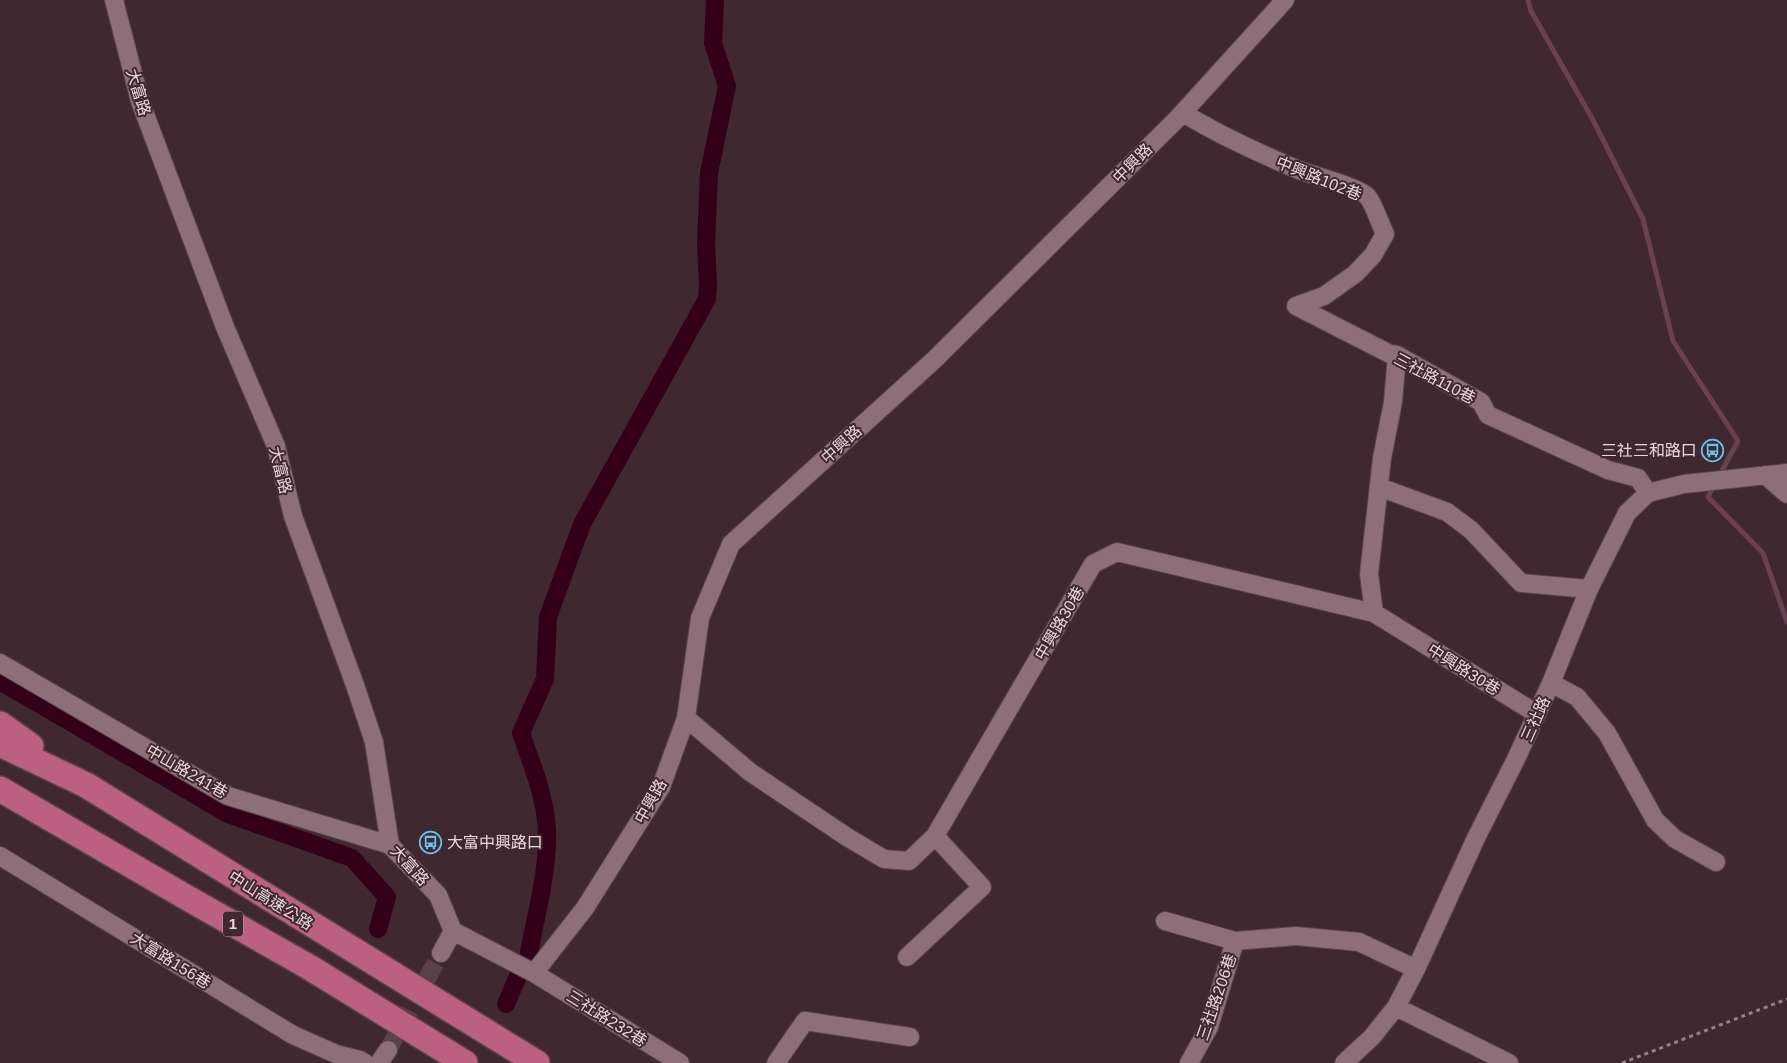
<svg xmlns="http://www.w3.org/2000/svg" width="1787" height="1063" font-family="Arial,'Noto Sans TC',sans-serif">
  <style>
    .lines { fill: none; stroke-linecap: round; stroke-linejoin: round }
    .stream { stroke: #694152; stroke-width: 5 }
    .canal { stroke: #330017; stroke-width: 18 }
    .minor-tunnel { stroke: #59424a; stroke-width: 18; stroke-dasharray: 18 9; stroke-linecap: butt }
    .minor-casing { stroke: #58444b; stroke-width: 20 }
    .highway-casing { stroke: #58444b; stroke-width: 28 }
    .path { stroke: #948086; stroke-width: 3; stroke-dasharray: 4 4; stroke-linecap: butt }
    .minor { stroke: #8c6f78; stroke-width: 18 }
    .highway { stroke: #bb6081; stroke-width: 25 }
    .labels { text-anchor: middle; stroke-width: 4; stroke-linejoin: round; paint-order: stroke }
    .shield { fill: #402830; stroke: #b6a3a9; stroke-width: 1 }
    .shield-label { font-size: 15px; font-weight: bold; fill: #e8d8dd }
    .street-label { font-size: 16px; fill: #e8d8dd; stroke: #402830 }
    .poi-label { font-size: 16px; fill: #e8d8dd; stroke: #402830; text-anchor: end }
  </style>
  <rect width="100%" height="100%" fill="#402830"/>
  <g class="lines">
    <path class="stream" d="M1528,0L1531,11L1593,120L1643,219L1673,341L1738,441L1719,476
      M1714,485L1708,497L1763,553L1787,622"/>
    <path class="canal" d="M0,681L228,814L352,858L387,897L378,929
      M529,953C536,914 548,873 547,832C546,798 532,765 521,733L545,679L548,617L582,524L707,299L708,285L706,244L709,173L727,86L713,43L715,0
      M506,1004L518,976"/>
    <path class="minor-tunnel" d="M388,1050L441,953"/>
    <defs>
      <path id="minor" d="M114,0L140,101L225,327L276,446L293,516L355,685L374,742L390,845L438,895L453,931L534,973L680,1063
        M1183,113C1221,136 1258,153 1299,170C1314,176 1358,187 1367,196C1373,202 1381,226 1385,234L1373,255L1355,274L1324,296L1296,306
        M1296,306L1390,354L1397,355L1481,402L1488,415L1608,470L1638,478L1648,493
        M1765,475L1787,494
        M1379,487L1447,512L1471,530L1521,583L1589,589
        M1374,613L1369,574L1382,458L1393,402L1397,355
        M0,663L228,796L390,845
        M1551,683L1577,697L1607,733L1655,820L1675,839L1716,862
        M686,718L750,772L847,837L884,859L909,861L935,836L1093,564L1117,552L1374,613L1537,714
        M0,856L293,1035L336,1054L360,1060L365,1063
        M1165,921L1235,941L1209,1027L1189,1063
        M1235,941L1296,936L1359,942L1416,969
        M441,953L453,931
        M907,957L982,887L935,836
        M534,973L585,908L661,787L686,718L700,618L731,544L934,360L1177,119L1285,0
        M1396,1007L1509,1063
        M379,1063L388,1050
        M776,1063L805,1021L910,1037
        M1344,1063L1372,1037L1396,1007L1416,969L1476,838L1516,759L1551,683L1589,589L1627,513L1648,493L1684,484L1787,473"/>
      <path id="highway" d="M0,724L31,746
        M0,744L86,785L537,1063
        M0,789L184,896L309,967L465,1063"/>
    </defs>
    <use href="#minor" class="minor-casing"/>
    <use href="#highway" class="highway-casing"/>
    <path class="path" d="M1622,1063L1787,999"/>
    <use href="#minor" class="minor"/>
    <use href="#highway" class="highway"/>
  </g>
  <defs>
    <symbol id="bus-ring" viewBox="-11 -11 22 22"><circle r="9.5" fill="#402830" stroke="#66c4ef" stroke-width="1.5"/><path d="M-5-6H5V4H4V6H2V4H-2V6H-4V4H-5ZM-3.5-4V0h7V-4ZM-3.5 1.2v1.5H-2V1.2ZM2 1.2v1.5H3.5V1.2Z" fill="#66c4ef"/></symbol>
  </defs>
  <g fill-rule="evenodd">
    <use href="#bus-ring" x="1700" y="438" width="25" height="25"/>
    <use href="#bus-ring" x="418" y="830" width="25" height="25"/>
  </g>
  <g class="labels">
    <rect class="shield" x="223" y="911.5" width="20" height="25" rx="4"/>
    <g class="shield-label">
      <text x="233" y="929">1</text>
    </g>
    <g class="street-label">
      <text transform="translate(139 92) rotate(73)" y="6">大富路</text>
      <text transform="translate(1132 163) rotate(-45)" y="6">中興路</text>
      <text transform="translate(1319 178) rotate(22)" y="6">中興路102巷</text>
      <text transform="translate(1435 378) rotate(28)" y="6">三社路110巷</text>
      <text transform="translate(841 444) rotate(-42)" y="6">中興路</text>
      <text transform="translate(281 470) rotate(76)" y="6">大富路</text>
      <text transform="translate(1059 623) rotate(-60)" y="6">中興路30巷</text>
      <text transform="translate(1464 669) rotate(32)" y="6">中興路30巷</text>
      <text transform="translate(1535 719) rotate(-66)" y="6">三社路</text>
      <text transform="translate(187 771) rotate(30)" y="6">中山路241巷</text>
      <text transform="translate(650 801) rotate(-61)" y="6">中興路</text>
      <text transform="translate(410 865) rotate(48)" y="6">大富路</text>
      <text transform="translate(271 900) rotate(32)" y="6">中山高速公路</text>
      <text transform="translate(171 960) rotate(32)" y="6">大富路156巷</text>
      <text transform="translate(1216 997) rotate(-71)" y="6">三社路206巷</text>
      <text transform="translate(607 1018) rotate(32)" y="6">三社路232巷</text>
    </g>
    <g class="poi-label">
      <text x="1697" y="456">三社三和路口</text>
      <text x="447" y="848" text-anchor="start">大富中興路口</text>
    </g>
  </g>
</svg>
